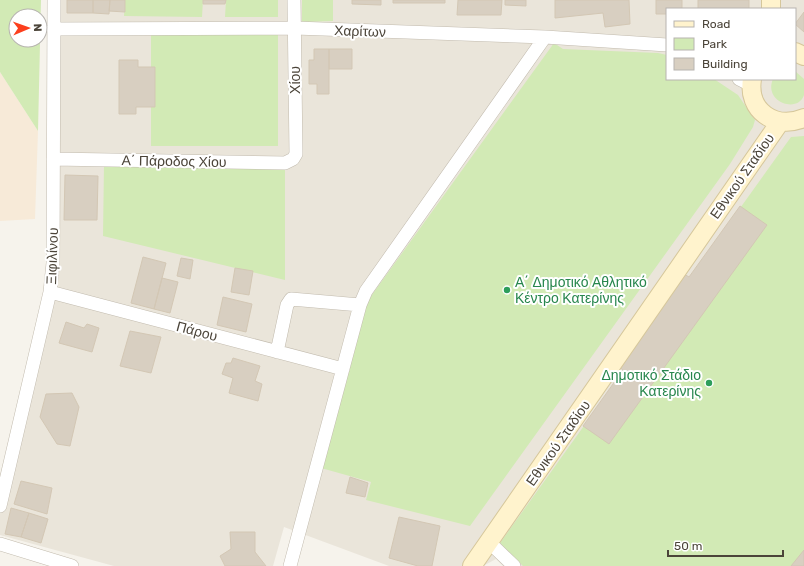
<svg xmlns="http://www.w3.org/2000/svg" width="804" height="566" font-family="Rubik,sans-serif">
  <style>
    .residential { fill: #eae5da; fill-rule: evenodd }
    .commercial { fill: #f7ead8 }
    .green { fill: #d2eab5; fill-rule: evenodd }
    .building { fill: #d8cfc1; stroke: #d3c7b4 }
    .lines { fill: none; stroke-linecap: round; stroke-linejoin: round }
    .street-casing { stroke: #c2bbae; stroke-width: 14 }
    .secondary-casing { stroke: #d6c79b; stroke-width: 20 }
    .street { stroke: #fff; stroke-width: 13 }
    .secondary { stroke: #fff3cd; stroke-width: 18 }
    .leisure-dot { fill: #2e9e5b; stroke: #fff; stroke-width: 1.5 }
    .labels { text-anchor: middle; stroke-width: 4; stroke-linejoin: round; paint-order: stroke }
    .street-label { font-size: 14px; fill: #4b4439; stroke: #fff }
    .leisure-label { font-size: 14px; fill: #27864d; stroke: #fff; text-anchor: start }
  </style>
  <rect width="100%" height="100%" fill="#f6f3ec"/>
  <path class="residential" d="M54,0H804V566H503L496,559L483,566H389L284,527L273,566H114L0,535V506L50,292ZM667,9H795V79H667Z"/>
  <path class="commercial" d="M0,72L38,131L35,219L0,221Z"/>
  <path class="green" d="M0,0H41L38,131L0,72ZM16,16H40V40H16Z
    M125,0H203L202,17L124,16Z
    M226,0H278V17H225Z
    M302,0H333V21L302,22Z
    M278,32V146H151V33Z
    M554,43L563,49L658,53L667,55V79H714L738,95L755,120L753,127L730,164L470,526L366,500L371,482L321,468L366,303Z
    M795,71L804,79C804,83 804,90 804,95C798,114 763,102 773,79H795Z
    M804,136V566H523L500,543L791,137Z
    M104,164L285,166V280L103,236Z"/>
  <path class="building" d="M67,0H93V13H67Z
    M93,0H110L109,14L93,13Z
    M110,0H125V12L109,11Z
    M203,0H226L225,4H203Z
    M352,0H381V5L352,4Z
    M393,0H445V3H393Z
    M458,0H502L501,15H457Z
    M505,0H526V6L505,5Z
    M555,0H629L630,24L605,27L603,13L555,18Z
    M656,0H682V9H667V14H656Z
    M698,0H749V9H698Z
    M804,12V32L795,24Z
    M314,49H329V94H317V84H309V60H314Z
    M329,49H352V69H329Z
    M119,60H138V67H155V107H136V114H119Z
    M65,175L98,176L97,220H64Z
    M740,206L767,225L609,444L583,426L623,370L618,366L684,274L689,277Z
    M143,257L166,263L154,309L131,303Z
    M181,258L193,260L190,279L177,276Z
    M235,268L253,271L249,295L231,292Z
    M162,278L178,282L170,313L154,309Z
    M223,297L252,304L246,332L217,325Z
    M66,322L84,328L87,324L99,328L92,352L59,343Z
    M130,331L161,337L151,373L120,366Z
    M233,358L260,366L255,381L262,384L258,401L229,393L233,378L222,374L226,363H231Z
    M72,393L79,407L70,446L57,444L40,417L46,394Z
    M350,477L368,483L365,497L346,493Z
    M21,481L52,488L47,514L14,504Z
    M11,508L29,513L21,537L5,534Z
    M29,513L48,519L41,543L21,537Z
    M399,517L440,526L432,566H418L389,558Z
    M230,532H255V552L266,566H225L220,556L231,549Z
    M804,550V566H791Z"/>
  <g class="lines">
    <defs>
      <path id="street" d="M53,29L295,28L545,37L667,45
        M739,79L751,85
        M53,159L285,163L293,159L296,154L294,0
        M50,292L343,369
        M277,352L287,305L291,299L360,305
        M0,506L50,292L53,263L54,0
        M489,542L514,566
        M0,544L72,566
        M290,566L360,305L366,291L545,37"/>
      <path id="secondary" d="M771,0V9
        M795,52L804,56
        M752,79C747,111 775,130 804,118
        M472,566L780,122"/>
    </defs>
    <use href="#street" class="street-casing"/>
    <use href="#secondary" class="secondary-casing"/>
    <use href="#street" class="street"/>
    <use href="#secondary" class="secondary"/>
  </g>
  <g class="leisure-dot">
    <circle cx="507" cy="290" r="4"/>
    <circle cx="709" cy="383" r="4"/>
  </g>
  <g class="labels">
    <g class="street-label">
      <text transform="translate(360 31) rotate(2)" y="5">Χαρίτων</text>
      <text transform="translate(295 80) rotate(-90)" y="5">Χίου</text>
      <text transform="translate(174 161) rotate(1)" y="5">Α΄ Πάροδος Χίου</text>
      <text transform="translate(742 176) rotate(-55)" y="5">Εθνικού Σταδίου</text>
      <text transform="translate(52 256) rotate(-88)" y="5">Ξιφιλίνου</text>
      <text transform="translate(197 331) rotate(15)" y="5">Πάρου</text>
      <text transform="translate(558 443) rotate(-55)" y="5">Εθνικού Σταδίου</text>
    </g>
    <g class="leisure-label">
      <text x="515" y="287">Α΄ Δημοτικό Αθλητικό<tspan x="515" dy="16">Κέντρο Κατερίνης</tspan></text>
      <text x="701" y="380" text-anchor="end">Δημοτικό Στάδιο<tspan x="701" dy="16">Κατερίνης</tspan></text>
    </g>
  </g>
  <rect x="666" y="8" width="130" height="72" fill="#ffffff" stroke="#b7b4b0"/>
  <rect x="674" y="21" width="20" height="6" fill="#fff3cd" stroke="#b7b4b0"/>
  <text x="702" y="28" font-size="12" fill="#4b4439">Road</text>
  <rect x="674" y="38" width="20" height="12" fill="#d2eab5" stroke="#b7b4b0"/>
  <text x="702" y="48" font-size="12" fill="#4b4439">Park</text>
  <rect x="674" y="58" width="20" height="12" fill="#d8cfc1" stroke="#b7b4b0"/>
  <text x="702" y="68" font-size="12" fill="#4b4439">Building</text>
  <g transform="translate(28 28) rotate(88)"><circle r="19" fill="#ffffff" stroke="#b7b4b0"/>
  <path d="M0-3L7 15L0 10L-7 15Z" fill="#fc3f1d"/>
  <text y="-6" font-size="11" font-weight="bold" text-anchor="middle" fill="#4b4439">N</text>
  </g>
  <path d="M668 550v6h115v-6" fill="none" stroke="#4b4439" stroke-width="2"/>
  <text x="674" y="550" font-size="12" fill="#4b4439" stroke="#ffffff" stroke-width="3" paint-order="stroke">50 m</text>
</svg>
